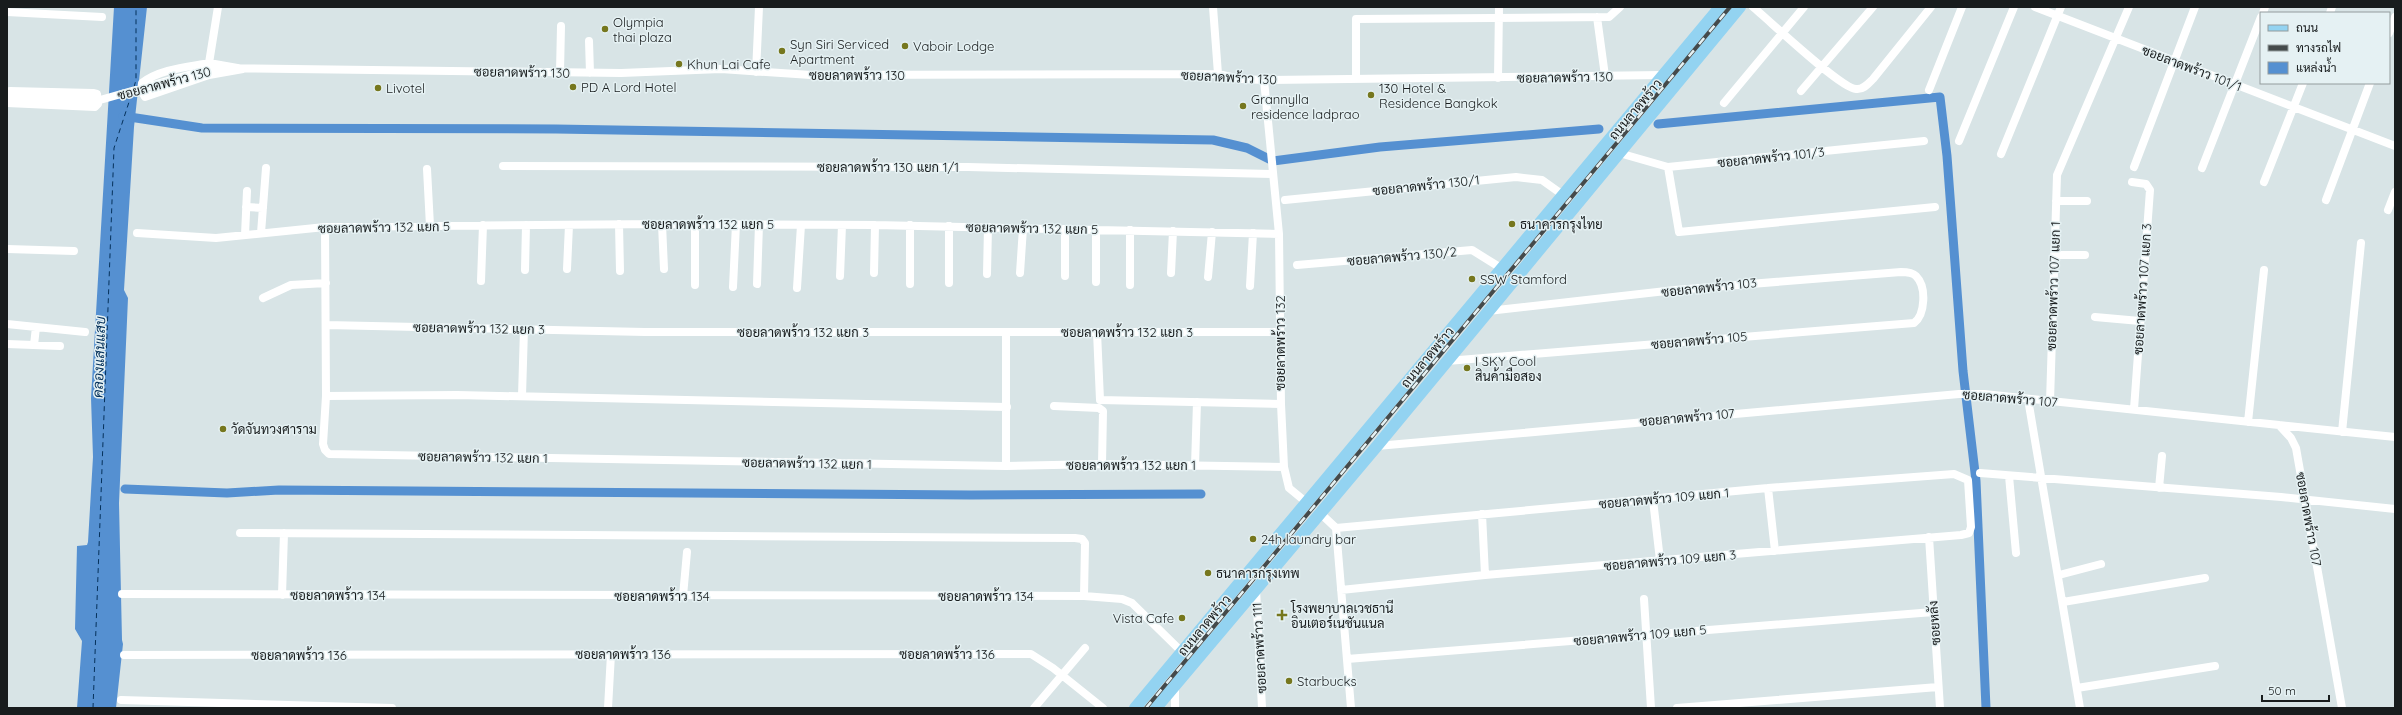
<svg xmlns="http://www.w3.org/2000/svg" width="2402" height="715" font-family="Quicksand,Sarabun,sans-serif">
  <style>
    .water { fill: #5590d1 }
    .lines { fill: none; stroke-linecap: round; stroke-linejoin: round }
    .canal { stroke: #5590d1; stroke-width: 9 }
    .ferry { stroke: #05315b; stroke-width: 1; stroke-dasharray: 5 4; stroke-linecap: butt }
    .minor { stroke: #fff; stroke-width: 8 }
    .primary { stroke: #93d3f1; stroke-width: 12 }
    .rail-casing { stroke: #444a4b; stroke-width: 4 }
    .rail { stroke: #e5f1f3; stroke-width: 2.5; stroke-dasharray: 8; stroke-linecap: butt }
    .poi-dot { fill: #76771e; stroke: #e5f1f3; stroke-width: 1.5 }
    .labels { text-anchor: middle; stroke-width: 3; stroke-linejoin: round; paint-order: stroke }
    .poi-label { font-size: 13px; fill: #181c1d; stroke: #e5f1f3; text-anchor: start }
    .street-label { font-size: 13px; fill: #181c1d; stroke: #e5f1f3 }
    .water-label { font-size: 14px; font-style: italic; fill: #05315b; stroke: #e5f1f3 }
  </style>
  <rect width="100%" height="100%" fill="#d8e4e6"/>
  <path class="water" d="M114,7H147L134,127L124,290L128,298L119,503L122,640L123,644L116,708H77L82,641L75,629L77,546L87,545L88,542L93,457L91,398Z"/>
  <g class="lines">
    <path class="canal" d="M123,116L202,128L556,129L1213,140L1247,148L1273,161L1380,147L1599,129
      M1658,124L1940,97L1947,156L1963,371L1976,481L1986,708
      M125,489L227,493L279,490L971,495L1201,494"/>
    <path class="ferry" d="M134,87L136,80V7
      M93,708L114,148L131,96"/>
    <path class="minor" d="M1213,7L1218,74
      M1753,7C1770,21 1840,88 1856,89C1863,90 1868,84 1873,79L1931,7
      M2035,7L2395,146
      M7,12L102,17
      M2263,13L2265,7
      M2330,13L2332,7
      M1597,17L1605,76
      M2389,33L2395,17
      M589,41L590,73
      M209,63L243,69L209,75L145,97L141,90L142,83C160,69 188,67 209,63Z
      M209,63L218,7
      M560,72L561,26
      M756,72L759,7
      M1498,78L1499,7
      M1356,79V19L1609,17L1620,7
      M1264,80L1279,234L1281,404L1284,467L1289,488L1306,502
      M1929,90L1962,7
      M1801,91L1873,7
      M7,96L100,100L213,68L621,73L721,69L811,75L1218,74L1240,79L1264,80L1663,75
      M7,103L95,107L98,104L97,94L93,93L10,91
      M1724,103L1804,7
      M1959,141L2014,7
      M1619,153L1668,167L1924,141
      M2001,154L2061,7
      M503,166L968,167L1272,174
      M1668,167L1679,232L1935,207
      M2134,167L2195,7
      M2202,168L2261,17
      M427,169L430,226
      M2132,182L2146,184L2150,190L2134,409
      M2264,182L2303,83
      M1285,200L1516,177L1542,180L1563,195
      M2326,200L2370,83
      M2056,201H2087
      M246,207L263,208
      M2388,210L2395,192
      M619,224L620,271
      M662,224L664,269
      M325,227L326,396L323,444L325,450L329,454L1006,466L1102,464L1284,467
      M1065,229V276
      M1130,230V285
      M137,233L216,238L325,227L662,224L875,225L1279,234
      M261,233L266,168
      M245,235L247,191
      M7,249L74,251
      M2054,255H2085
      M1297,265L1472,250L1501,268
      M567,269L569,225
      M525,270L526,225
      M874,273L875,225
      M1020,273L1023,228
      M1171,273L1173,231
      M987,274L988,227
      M840,276L842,225
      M1208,277L1212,232
      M481,281L483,225
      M1096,282V229
      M949,283V226
      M757,284L759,224
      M910,284V225
      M695,285V224
      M1250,286L1253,233
      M733,287L736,224
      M797,288L801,225
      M263,298L291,285L326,283
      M2095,317L2140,321
      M7,324L85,332
      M326,325L645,332H1280
      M1097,332L1100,400L1281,404
      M7,344L60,346
      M34,345L36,327
      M1447,361L1914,323C1925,315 1927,287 1916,276C1912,272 1906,272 1901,272L1675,290L1488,311
      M326,396L457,395L1007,407
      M522,396L524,329
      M2028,399L2080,708
      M2050,402L2057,175L2129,7
      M1054,406L1099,408L1103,411L1102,464
      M2248,422L2264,270
      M2279,425L2395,437
      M2342,432L2361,243
      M1377,446L1959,394H1984L2279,425L2291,438L2296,448L2342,708
      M1006,466V332
      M1195,466L1197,402
      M1980,473L2281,497L2395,509
      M2009,476L2016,553
      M1768,488L1775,551
      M2159,488L2162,456
      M1653,500L1660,560
      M1319,512L1336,528L1351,708
      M1482,514L1485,575
      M1336,528L1768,488L1954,474L1968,480L1971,527L1969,533L1961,535L1485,575L1341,590
      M240,533L1075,538L1082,539L1085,543L1084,596
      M1929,537L1940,708
      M2059,575L2101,564
      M1256,589L1262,708
      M122,594L1084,596L1122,599L1132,603L1182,652
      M282,595L284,533
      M683,596L687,552
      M1644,599L1651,708
      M2063,602L2205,578
      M124,655L1031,654L1053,668L1103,708
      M1347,659L1933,612
      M1175,686V708
      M2077,688L2215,666
      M121,700L392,708
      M608,708L611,654
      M1034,708L1085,648
      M1677,708L1938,687"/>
    <path class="primary" d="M1135,708L1720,7
      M1156,708L1377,446L1740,7"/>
    <defs>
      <path id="rail" d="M1146,708L1730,7"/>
    </defs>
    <use href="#rail" class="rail-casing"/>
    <use href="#rail" class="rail"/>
  </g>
  <g class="poi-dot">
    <circle cx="605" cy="29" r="4"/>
    <circle cx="905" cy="46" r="4"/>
    <circle cx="782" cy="51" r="4"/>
    <circle cx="679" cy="64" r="4"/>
    <circle cx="573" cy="87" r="4"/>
    <circle cx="378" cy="88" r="4"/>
    <circle cx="1371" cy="95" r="4"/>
    <circle cx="1243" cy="106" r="4"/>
    <circle cx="1512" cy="224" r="4"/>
    <circle cx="1472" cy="279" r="4"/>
    <circle cx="1467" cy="368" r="4"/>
    <circle cx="223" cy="429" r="4"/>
    <circle cx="1253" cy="539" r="4"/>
    <circle cx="1208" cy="573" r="4"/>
    <path d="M1280 609h4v4h4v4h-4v4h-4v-4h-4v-4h4z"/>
    <circle cx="1182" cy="618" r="4"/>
    <circle cx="1289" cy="681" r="4"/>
  </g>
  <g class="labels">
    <g class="poi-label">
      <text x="613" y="27">Olympia<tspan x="613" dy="15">thai plaza</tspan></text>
      <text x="790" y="49">Syn Siri Serviced<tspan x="790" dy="15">Apartment</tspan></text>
      <text x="913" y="51">Vaboir Lodge</text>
      <text x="687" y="69">Khun Lai Cafe</text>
      <text x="581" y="92">PD A Lord Hotel</text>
      <text x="386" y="93">Livotel</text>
      <text x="1379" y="93">130 Hotel &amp;<tspan x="1379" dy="15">Residence Bangkok</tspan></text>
      <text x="1251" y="104">Grannylla<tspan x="1251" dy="15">residence ladprao</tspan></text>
      <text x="1520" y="229">ธนาคารกรุงไทย</text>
      <text x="1480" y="284">SSW Stamford</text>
      <text x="1475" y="366">I SKY Cool<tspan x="1475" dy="15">สินค้ามือสอง</tspan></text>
      <text x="231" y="434">วัดจันทวงศาราม</text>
      <text x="1261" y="544">24h laundry bar</text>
      <text x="1216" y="578">ธนาคารกรุงเทพ</text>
      <text x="1291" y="613">โรงพยาบาลเวชธานี<tspan x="1291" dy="15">อินเตอร์เนชันแนล</tspan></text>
      <text x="1174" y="623" text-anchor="end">Vista Cafe</text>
      <text x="1297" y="686">Starbucks</text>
    </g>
    <g class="street-label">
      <text transform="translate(2192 68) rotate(21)" y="5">ซอยลาดพร้าว 101/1</text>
      <text transform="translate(522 72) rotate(1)" y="5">ซอยลาดพร้าว 130</text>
      <text x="857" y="80">ซอยลาดพร้าว 130</text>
      <text transform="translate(1229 77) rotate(3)" y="5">ซอยลาดพร้าว 130</text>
      <text transform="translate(1565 77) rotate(-1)" y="5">ซอยลาดพร้าว 130</text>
      <text transform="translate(164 83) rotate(-15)" y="5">ซอยลาดพร้าว 130</text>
      <text transform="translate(1635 109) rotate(-50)" y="5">ถนนลาดพร้าว</text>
      <text transform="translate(1771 157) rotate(-6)" y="5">ซอยลาดพร้าว 101/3</text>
      <text x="888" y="172">ซอยลาดพร้าว 130 แยก 1/1</text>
      <text transform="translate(1426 185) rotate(-6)" y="5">ซอยลาดพร้าว 130/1</text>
      <text x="708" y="229">ซอยลาดพร้าว 132 แยก 5</text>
      <text transform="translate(384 227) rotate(-1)" y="5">ซอยลาดพร้าว 132 แยก 5</text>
      <text transform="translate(1032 228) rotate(1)" y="5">ซอยลาดพร้าว 132 แยก 5</text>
      <text transform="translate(1402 256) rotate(-5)" y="5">ซอยลาดพร้าว 130/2</text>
      <text transform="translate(2053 286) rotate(-88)" y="5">ซอยลาดพร้าว 107 แยก 1</text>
      <text transform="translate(1709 287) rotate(-6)" y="5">ซอยลาดพร้าว 103</text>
      <text transform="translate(2142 289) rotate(-86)" y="5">ซอยลาดพร้าว 107 แยก 3</text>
      <text transform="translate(479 328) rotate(1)" y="5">ซอยลาดพร้าว 132 แยก 3</text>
      <text x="803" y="337">ซอยลาดพร้าว 132 แยก 3</text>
      <text x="1127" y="337">ซอยลาดพร้าว 132 แยก 3</text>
      <text transform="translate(1699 340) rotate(-5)" y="5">ซอยลาดพร้าว 105</text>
      <text transform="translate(1280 343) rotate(-90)" y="5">ซอยลาดพร้าว 132</text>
      <text transform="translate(1427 357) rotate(-50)" y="5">ถนนลาดพร้าว</text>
      <text transform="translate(2010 398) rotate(5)" y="5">ซอยลาดพร้าว 107</text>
      <text transform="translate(1687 417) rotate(-5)" y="5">ซอยลาดพร้าว 107</text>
      <text transform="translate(483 457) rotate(1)" y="5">ซอยลาดพร้าว 132 แยก 1</text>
      <text transform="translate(807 463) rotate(1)" y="5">ซอยลาดพร้าว 132 แยก 1</text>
      <text x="1131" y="470">ซอยลาดพร้าว 132 แยก 1</text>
      <text transform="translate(1664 498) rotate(-5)" y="5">ซอยลาดพร้าว 109 แยก 1</text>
      <text transform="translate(2309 519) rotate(80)" y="5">ซอยลาดพร้าว 107</text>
      <text transform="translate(1670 560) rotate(-5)" y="5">ซอยลาดพร้าว 109 แยก 3</text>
      <text x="338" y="600">ซอยลาดพร้าว 134</text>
      <text x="662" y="601">ซอยลาดพร้าว 134</text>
      <text x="986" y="601">ซอยลาดพร้าว 134</text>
      <text transform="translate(1934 623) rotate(-94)" y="5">ซอยหลัง</text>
      <text transform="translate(1204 625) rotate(-50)" y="5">ถนนลาดพร้าว</text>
      <text transform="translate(1640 635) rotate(-5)" y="5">ซอยลาดพร้าว 109 แยก 5</text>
      <text transform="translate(1259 648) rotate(-93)" y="5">ซอยลาดพร้าว 111</text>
      <text x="623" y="659">ซอยลาดพร้าว 136</text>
      <text x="947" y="659">ซอยลาดพร้าว 136</text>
      <text x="299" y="660">ซอยลาดพร้าว 136</text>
    </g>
    <g class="water-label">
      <text transform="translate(99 357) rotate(-88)" y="5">คลองแสนแสบ</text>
    </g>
  </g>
  <rect width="2402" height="715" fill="none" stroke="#181c1d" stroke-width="16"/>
  <rect x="2260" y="12" width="130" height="72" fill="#e5f1f3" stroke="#939c9d"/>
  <rect x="2268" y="25" width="20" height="6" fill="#93d3f1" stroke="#939c9d"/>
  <text x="2296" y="32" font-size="12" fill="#181c1d">ถนน</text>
  <rect x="2268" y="45" width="20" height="6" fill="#444a4b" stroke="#939c9d"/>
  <text x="2296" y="52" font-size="12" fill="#181c1d">ทางรถไฟ</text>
  <rect x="2268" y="62" width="20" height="12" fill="#5590d1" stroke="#939c9d"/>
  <text x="2296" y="72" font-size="12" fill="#181c1d">แหล่งน้ำ</text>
  <path d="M2262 695v6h67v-6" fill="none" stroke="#181c1d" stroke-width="2"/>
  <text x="2268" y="695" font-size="12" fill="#181c1d" stroke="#e5f1f3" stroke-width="3" paint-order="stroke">50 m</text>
</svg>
